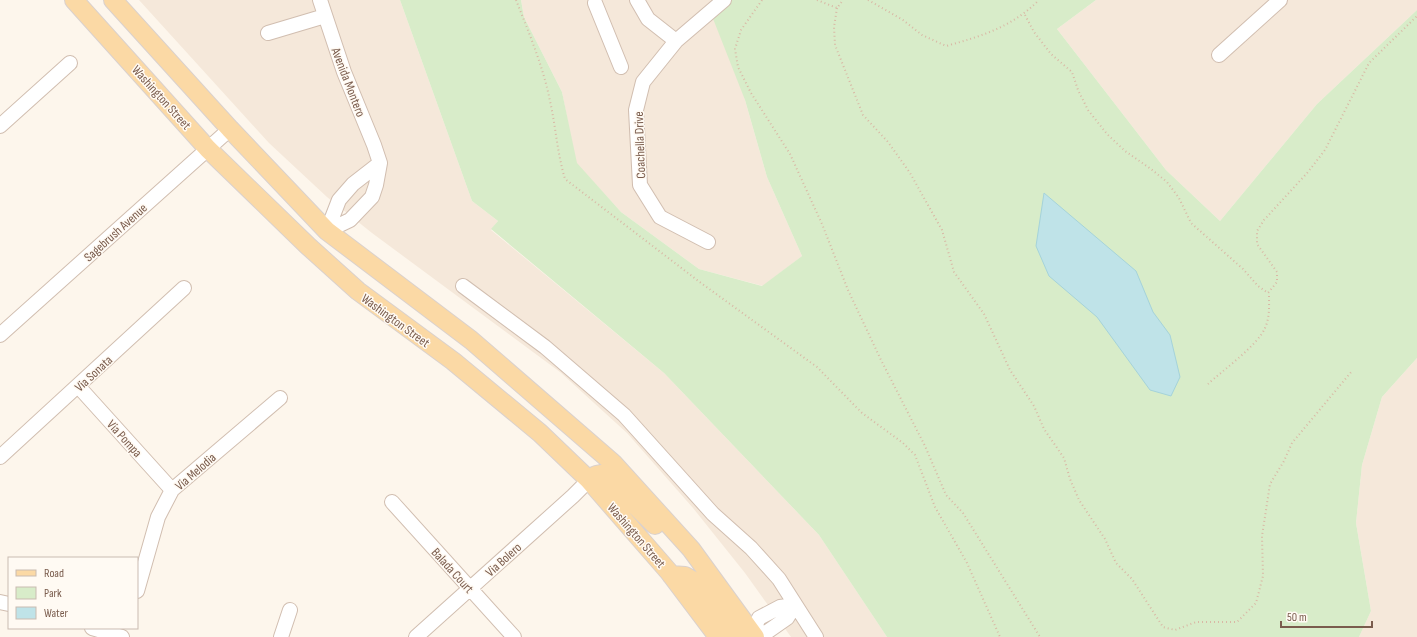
<svg xmlns="http://www.w3.org/2000/svg" width="1417" height="637" font-family="'Sofia Sans Condensed',sans-serif">
  <style>
    .residential { fill: #f5e8da }
    .green { fill: #d8ecc9 }
    .water { fill: #bfe3e8; stroke: #a5d3da }
    .lines { fill: none; stroke-linecap: round; stroke-linejoin: round }
    .minor-casing { stroke: #d1beb0; stroke-width: 16 }
    .major-casing { stroke: #dad1cd; stroke-width: 20 }
    .path { stroke: #d9b8a5; stroke-width: 2; stroke-dasharray: 1 3; stroke-linecap: butt }
    .minor { stroke: #fff; stroke-width: 14 }
    .major { stroke: #fbd9a5; stroke-width: 18 }
    .labels { text-anchor: middle; stroke-width: 3; stroke-linejoin: round; paint-order: stroke }
    .street-label { font-size: 13px; fill: #7a5c4d; stroke: #fffaf3 }
  </style>
  <rect width="100%" height="100%" fill="#fdf6ec"/>
  <path class="residential" d="M139,0H400L472,201L498,221L491,230L664,373L819,535L887,637H791L745,573L693,508L627,433L560,372L372,233L327,197L269,143Z
    M521,0H723L745,100L767,177L802,256L763,286L699,269L621,212L576,163L562,92L524,17Z
    M1096,0H1417V10L1317,104L1220,221L1166,170L1057,29Z
    M1417,358V637H1359L1371,611L1356,523L1362,465L1382,397Z"/>
  <path class="green" d="M400,0H521L524,17L562,92L577,163L621,212L699,269L762,286L802,256L767,177L745,100L710,11L723,0H1096L1057,29L1166,170L1220,221L1317,104L1417,10V358L1382,397L1362,465L1356,523L1371,611L1359,637H887L819,535L664,373L491,229L498,221L472,201Z"/>
  <path class="water" d="M1044,193L1136,271L1153,312L1170,335L1180,377L1171,396L1150,390L1097,317L1049,276L1036,246Z"/>
  <g class="lines">
    <defs>
      <path id="minor" d="M320,0L344,72L374,145L380,163L376,185L372,197L350,220L327,231
        M637,0L648,19L676,41
        M595,3L621,67
        M268,33L325,16
        M1219,55L1280,0
        M0,126L70,63
        M327,231L339,200L353,184L380,163
        M708,242L660,217L640,185L636,110L643,82L676,41L724,0
        M463,286L545,347L624,415L713,514L751,548L779,579L816,637
        M0,335L230,129
        M78,386L172,490
        M0,457L184,288
        M392,502L514,637
        M137,591L158,517L172,490L280,398
        M0,602L9,604
        M795,605L787,618L767,632L752,633L759,618L780,607Z
        M92,628L122,637
        M281,637L290,610
        M416,637L573,496L589,480"/>
      <path id="major" d="M74,0L208,149L308,246L358,291L453,361L540,433L589,480L669,572L718,637
        M113,0L230,129L327,231L471,340L613,463L691,549L755,637
        M589,480L596,475L601,474L605,476L655,525
        M671,575L685,576L694,581L736,637"/>
    </defs>
    <use href="#minor" class="minor-casing"/>
    <use href="#major" class="major-casing"/>
    <path class="path" d="M516,0C529,33 543,66 550,101C556,128 557,152 565,179L701,283L817,367L862,413L903,443L915,455L935,507L967,563L1000,637
      M762,0L741,30L735,49L738,67L751,93L790,154L822,224L848,290L881,360L925,446L946,495L963,513L1040,637
      M817,0L837,8L843,0
      M868,0L903,20L922,35L946,46C982,36 1012,27 1039,0
      M837,8L834,27L835,45L863,115L888,142L910,173L942,230L954,272L984,314L1010,370L1034,406L1044,429L1064,458L1070,479L1079,500L1105,539L1116,563L1132,579L1163,627L1175,630L1196,622H1237L1256,603L1263,576L1262,536L1270,484L1284,461L1292,443L1352,371
      M1025,15L1034,32L1051,54L1072,72L1078,90L1088,110L1107,134L1125,151L1151,169L1167,182L1179,198L1191,223L1243,269L1258,286L1268,293L1277,282V272L1257,244V231L1264,220L1308,172L1325,150L1369,63L1417,16
      M1208,384C1222,371 1258,345 1265,328C1270,317 1269,306 1269,294"/>
    <use href="#minor" class="minor"/>
    <use href="#major" class="major"/>
  </g>
  <g class="labels">
    <g class="street-label">
      <text transform="translate(349 82) rotate(69)" y="5">Avenida Montero</text>
      <text transform="translate(162 97) rotate(48)" y="5">Washington Street</text>
      <text transform="translate(639 145) rotate(-92)" y="5">Coachella Drive</text>
      <text transform="translate(115 232) rotate(-42)" y="5">Sagebrush Avenue</text>
      <text transform="translate(396 320) rotate(36)" y="5">Washington Street</text>
      <text transform="translate(93 373) rotate(-43)" y="5">Via Sonata</text>
      <text transform="translate(125 438) rotate(48)" y="5">Via Pompa</text>
      <text transform="translate(195 471) rotate(-41)" y="5">Via Melodia</text>
      <text transform="translate(637 535) rotate(49)" y="5">Washington Street</text>
      <text transform="translate(503 559) rotate(-42)" y="5">Via Bolero</text>
      <text transform="translate(453 570) rotate(48)" y="5">Balada Court</text>
    </g>
  </g>
  <rect x="8" y="557" width="130" height="72" fill="#fffaf3" stroke="#cabbb1"/>
  <rect x="16" y="570" width="20" height="6" fill="#fbd9a5" stroke="#cabbb1"/>
  <text x="44" y="577" font-size="12" fill="#7a5c4d">Road</text>
  <rect x="16" y="587" width="20" height="12" fill="#d8ecc9" stroke="#cabbb1"/>
  <text x="44" y="597" font-size="12" fill="#7a5c4d">Park</text>
  <rect x="16" y="607" width="20" height="12" fill="#bfe3e8" stroke="#cabbb1"/>
  <text x="44" y="617" font-size="12" fill="#7a5c4d">Water</text>
  <path d="M1281 621v6h91v-6" fill="none" stroke="#7a5c4d" stroke-width="2"/>
  <text x="1287" y="621" font-size="12" fill="#7a5c4d" stroke="#fffaf3" stroke-width="3" paint-order="stroke">50 m</text>
</svg>
